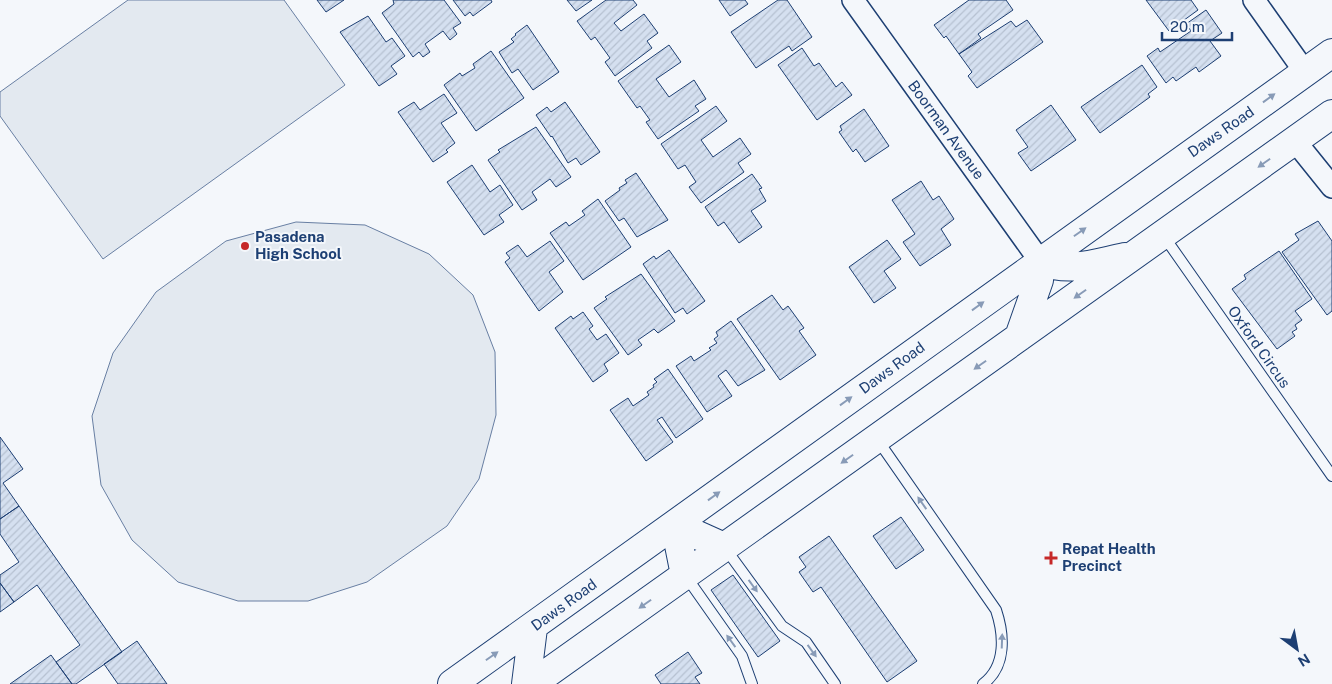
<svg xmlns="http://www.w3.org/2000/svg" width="1332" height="684" font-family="'Public Sans',sans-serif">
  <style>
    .pitch { fill: #e3e9f0; stroke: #687fa3 }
    .building { fill: url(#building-hatch); stroke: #1d3f73 }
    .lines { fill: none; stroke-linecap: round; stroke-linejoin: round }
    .lane-casing { stroke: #1d3f73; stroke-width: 12 }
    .street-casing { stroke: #1d3f73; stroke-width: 24 }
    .secondary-casing { stroke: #1d3f73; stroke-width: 30 }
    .lane { stroke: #f4f7fb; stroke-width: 10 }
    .street { stroke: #f4f7fb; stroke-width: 21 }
    .secondary { stroke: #f4f7fb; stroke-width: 28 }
    .oneway { fill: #889bb7 }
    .poi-dot { fill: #c62828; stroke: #f4f7fb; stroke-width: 2 }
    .labels { text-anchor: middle; stroke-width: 4; stroke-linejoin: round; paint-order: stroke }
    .street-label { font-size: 15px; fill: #1d3f73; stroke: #f4f7fb }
    .poi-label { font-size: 15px; font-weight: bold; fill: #1d3f73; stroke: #f4f7fb; text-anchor: start }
  </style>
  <defs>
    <pattern id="building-hatch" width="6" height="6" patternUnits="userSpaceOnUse" patternTransform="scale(1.25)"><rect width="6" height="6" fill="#d5e0f0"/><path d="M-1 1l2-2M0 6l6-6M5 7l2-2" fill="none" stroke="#b6c1d1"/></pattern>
  </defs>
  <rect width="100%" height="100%" fill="#f4f7fb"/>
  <path class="pitch" d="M128,0H284L345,85L103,259L0,116V92Z
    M296,222L365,225L429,254L473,295L495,352L496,415L479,479L447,526L367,582L308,601H238L178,582L132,540L101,485L92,416L113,353L156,292L226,241Z"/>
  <path class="building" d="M317,0H344L326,12Z
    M444,0L461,23L453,28L457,34L450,40L443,31L425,44L430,52L423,57L419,52L413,57L382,13L394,4L393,0Z
    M453,0H491L492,2L473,16L470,12L465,16Z
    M567,0H592L576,11Z
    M606,0H633L637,5L614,23L621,31L644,14L658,33L647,41L652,48L615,76L605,62L610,58L595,37L591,40L577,21Z
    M719,0H745L748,4L730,16Z
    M778,0H787L812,37L792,51L789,46L756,68L731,32Z
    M969,0H1006L1013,10L978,34L981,38L959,54L946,36L944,38L934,25Z
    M1146,0H1191L1198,10L1169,31Z
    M1206,10L1222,33L1210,41L1221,56L1199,72L1196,67L1176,81L1173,77L1166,83L1147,56L1158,48L1160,52L1191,31L1186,24Z
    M368,16L386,42L392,38L405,56L391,66L397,74L379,86L340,32Z
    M1027,20L1043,42L977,88L968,76L972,72L959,54L1011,21L1016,27Z
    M527,25L559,72L533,90L518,69L512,73L499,52L514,42L511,39L516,35L515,34Z
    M669,45L681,62L656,79L669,97L694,80L706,99L695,106L699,111L658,139L646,122L650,120L640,106L637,108L618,81Z
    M802,48L814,66L819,63L836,87L842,82L852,95L817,120L778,65Z
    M491,51L524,98L476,131L444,85L460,73L462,76L475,68L473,64Z
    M1142,65L1157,87L1148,94L1150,97L1100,133L1081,107Z
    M444,94L457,113L441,123L455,143L446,150L448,152L433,162L398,112L414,102L420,110Z
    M565,102L600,152L581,165L576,158L568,163L552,136L551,137L536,115L547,107L551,112Z
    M1051,105L1076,140L1031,171L1018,153L1028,147L1016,130Z
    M716,106L727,121L701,140L713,157L740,138L751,154L738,163L744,172L701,203L689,187L696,182L685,165L678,169L661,144Z
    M864,109L889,146L865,162L856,149L853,152L839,132L842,130L840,126Z
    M536,127L571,177L556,187L550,179L532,192L537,200L522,210L488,160L500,152L498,150Z
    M472,165L490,192L500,185L513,205L499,215L504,222L484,235L447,182Z
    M636,173L668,220L637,237L624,218L619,221L605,201L620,190L619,188L627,183L625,180Z
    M752,174L762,188L759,189L766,201L751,211L762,227L739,243L724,222L718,226L705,207Z
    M921,181L933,200L939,196L954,219L941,229L951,245L920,266L903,242L915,234L892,200Z
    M598,199L631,247L583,280L550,233L566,222L569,226L585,215L582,211Z
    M1318,221L1332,241V311L1327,315L1282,252L1299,240L1295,234Z
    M887,240L901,259L884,271L896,288L874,303L849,267Z
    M550,241L564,261L549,272L563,292L539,311L505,262L510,258L506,253L518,245L527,257Z
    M669,250L705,301L687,314L683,308L675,313L643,264L654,256L656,259Z
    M1279,251L1312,299L1295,311L1302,320L1295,325L1297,329L1292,332L1295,336L1277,349L1232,289L1246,279L1244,275Z
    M641,274L675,321L658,333L654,329L638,340L642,345L628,355L594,308L607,299L605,297Z
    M772,295L783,310L788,306L804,328L799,331L816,355L780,380L737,319Z
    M583,312L593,326L589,329L597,340L606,334L619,353L604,364L608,371L593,382L555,328L571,316L573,319Z
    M731,321L765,370L738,386L726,370L718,376L732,396L707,412L676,366L691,356L694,361L711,350L709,348L717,343L714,339L718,336L716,332Z
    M668,369L703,419L676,438L662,417L657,420L673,442L646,461L610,410L628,398L633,406L649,395L647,392L654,387L653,385L657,382L654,379Z
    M0,437L23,469L3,483L19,506L0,519Z
    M19,506L122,652L76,684H72L56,662L80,645L37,585L14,602L0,583V575L19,562L0,534V519Z
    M901,517L924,550L896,569L873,536Z
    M829,536L917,661L887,682L821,587L813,592L799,572L806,567L799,557Z
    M733,575L780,641L758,657L711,590Z
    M0,583L14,602L0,612Z
    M137,641L167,684H118L104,664Z
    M688,652L702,673L695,677L700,684H661L655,675Z
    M51,655L72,684H10Z"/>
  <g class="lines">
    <defs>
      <path id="lane" d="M1163,235L1332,476
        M877,439L996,610C1004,634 1007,666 983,684
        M725,548L782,626L806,642L835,684
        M685,575L742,656L752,684"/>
      <path id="street" d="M853,0L1040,261
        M1254,0L1305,72
        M1295,141L1332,187"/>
      <path id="secondary" d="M1040,261C1070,273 1095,263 1125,257
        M1019,337L1039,280L1040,261
        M675,525L724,547
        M675,525L685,575
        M452,684L1332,53
        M526,684L533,628
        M532,684L1332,114"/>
    </defs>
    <use href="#lane" class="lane-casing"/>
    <use href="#street" class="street-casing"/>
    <use href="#secondary" class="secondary-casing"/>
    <use href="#lane" class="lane"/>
    <use href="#street" class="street"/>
    <use href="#secondary" class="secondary"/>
  </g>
  <defs><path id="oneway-solid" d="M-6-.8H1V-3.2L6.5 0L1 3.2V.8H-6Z" transform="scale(1.25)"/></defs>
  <g class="oneway">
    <use href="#oneway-solid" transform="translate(1269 98) rotate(-36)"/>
    <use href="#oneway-solid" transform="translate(1264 163) rotate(145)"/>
    <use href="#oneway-solid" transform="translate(1080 232) rotate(-35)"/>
    <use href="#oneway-solid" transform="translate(1080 294) rotate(145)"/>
    <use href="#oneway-solid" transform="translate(978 306) rotate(-36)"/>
    <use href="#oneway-solid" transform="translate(980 365) rotate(145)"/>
    <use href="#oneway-solid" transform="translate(846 401) rotate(-36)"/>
    <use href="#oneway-solid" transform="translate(847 459) rotate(145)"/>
    <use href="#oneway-solid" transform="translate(714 496) rotate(-36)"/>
    <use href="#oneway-solid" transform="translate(922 503) rotate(-125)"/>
    <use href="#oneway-solid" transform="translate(753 586) rotate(54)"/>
    <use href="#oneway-solid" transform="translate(645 604) rotate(145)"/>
    <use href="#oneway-solid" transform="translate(731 641) rotate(-126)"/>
    <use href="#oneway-solid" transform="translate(1002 641) rotate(-88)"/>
    <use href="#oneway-solid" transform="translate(812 651) rotate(54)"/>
    <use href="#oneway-solid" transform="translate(492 656) rotate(-35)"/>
  </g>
  <g class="poi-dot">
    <circle cx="245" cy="246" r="5"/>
    <path d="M1048.5 550.5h5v5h5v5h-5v5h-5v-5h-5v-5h5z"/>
  </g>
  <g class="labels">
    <g class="street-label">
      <text transform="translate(946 130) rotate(54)" y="5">Boorman Avenue</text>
      <text transform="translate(1221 132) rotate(-35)" y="5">Daws Road</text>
      <text transform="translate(1259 347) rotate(55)" y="5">Oxford Circus</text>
      <text transform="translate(892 368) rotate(-36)" y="5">Daws Road</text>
      <text transform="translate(564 605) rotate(-36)" y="5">Daws Road</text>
    </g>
    <g class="poi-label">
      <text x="255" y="242">Pasadena<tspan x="255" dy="17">High School</tspan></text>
      <text x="1062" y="554">Repat Health<tspan x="1062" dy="17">Precinct</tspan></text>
    </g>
  </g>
  <g transform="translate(1297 649) rotate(148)" stroke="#f4f7fb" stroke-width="4" paint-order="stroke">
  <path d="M0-4L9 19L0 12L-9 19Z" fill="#1d3f73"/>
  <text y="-8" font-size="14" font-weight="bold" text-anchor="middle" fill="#1d3f73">N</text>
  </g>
  <path d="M1162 32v8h70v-8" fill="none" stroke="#1d3f73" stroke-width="2.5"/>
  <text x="1170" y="32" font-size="15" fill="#1d3f73" stroke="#f4f7fb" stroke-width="4" paint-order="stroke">20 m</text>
</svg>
